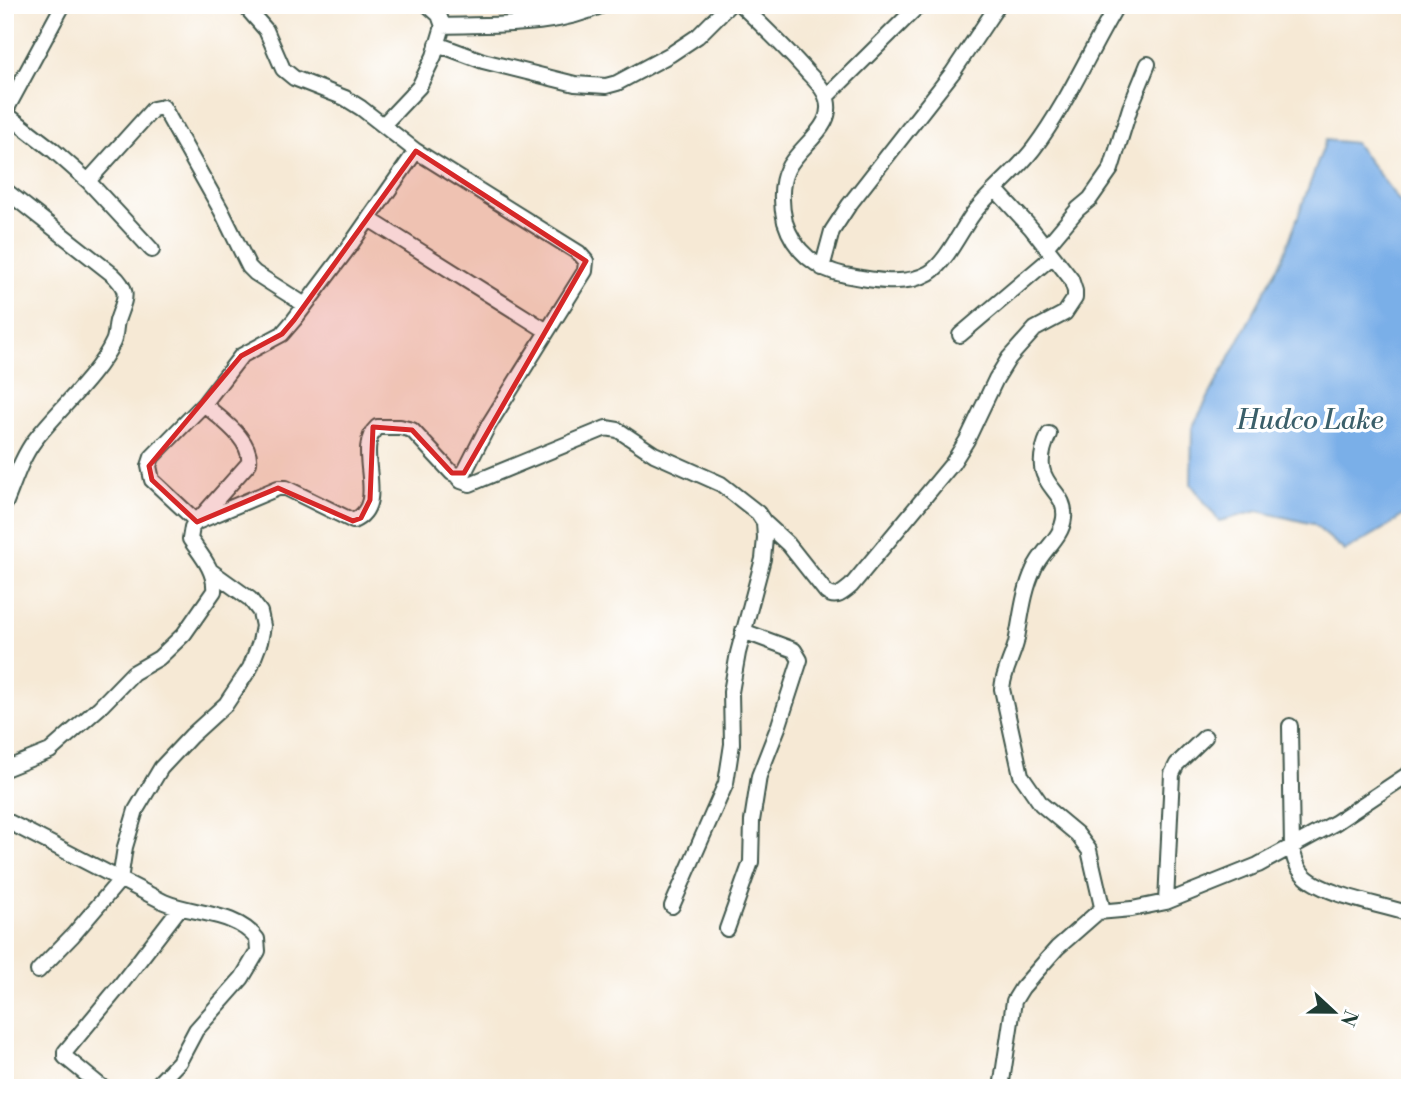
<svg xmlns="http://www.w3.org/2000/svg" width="1415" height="1093" font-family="'Libre Bodoni',serif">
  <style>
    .water { fill: #7aafe8; stroke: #4c768e; stroke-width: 2 }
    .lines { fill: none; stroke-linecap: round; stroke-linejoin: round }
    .minor-casing { stroke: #3f574c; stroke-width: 18 }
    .minor { stroke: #fff; stroke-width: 14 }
    .marked { fill: #d62828; fill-opacity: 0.2; stroke: #d62828; stroke-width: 5; stroke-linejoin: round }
    .labels { text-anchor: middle; stroke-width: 7; stroke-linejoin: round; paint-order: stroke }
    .water-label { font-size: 28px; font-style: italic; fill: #3a5f6a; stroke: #fff }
  </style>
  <rect width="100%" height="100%" fill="#fff"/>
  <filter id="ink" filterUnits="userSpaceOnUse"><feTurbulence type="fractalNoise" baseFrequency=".0143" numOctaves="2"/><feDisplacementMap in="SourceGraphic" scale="14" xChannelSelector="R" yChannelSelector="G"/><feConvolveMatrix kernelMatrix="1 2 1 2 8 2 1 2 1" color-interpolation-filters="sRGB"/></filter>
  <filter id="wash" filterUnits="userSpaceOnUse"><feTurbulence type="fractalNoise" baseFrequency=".00686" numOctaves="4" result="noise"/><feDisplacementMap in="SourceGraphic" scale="28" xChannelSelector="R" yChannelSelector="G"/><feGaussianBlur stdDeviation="1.57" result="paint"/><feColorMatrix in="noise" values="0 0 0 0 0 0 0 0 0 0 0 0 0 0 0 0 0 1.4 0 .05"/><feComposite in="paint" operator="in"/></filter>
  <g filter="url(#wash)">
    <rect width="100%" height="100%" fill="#f6e9d5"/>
    <path class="water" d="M1326,140L1355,143L1410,215V510L1390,525L1345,551L1313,524L1258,511L1219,521L1191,484L1192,428L1283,257Z"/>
  </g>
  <g filter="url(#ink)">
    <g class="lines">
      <defs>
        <path id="minor" d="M244,5L266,30L283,69L294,78L345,98L361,108L416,151L579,253L586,261L585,271L488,426L464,473L456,475L452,473L412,430L400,427H377C352,450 391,504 353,521L286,488H278L197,522L152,480L149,466L152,457L204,404L241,356L282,334L294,320L349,247L416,151
          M741,5C764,27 787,49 808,73C814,79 821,86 825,94C840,126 798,145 787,170C780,184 781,206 785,222C794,251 816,269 845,275C871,280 905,287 929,273C946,263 961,230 973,214C991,190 1016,172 1034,148C1067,104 1089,52 1117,5
          M443,26C495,24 555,28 603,5
          M437,44L483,61L575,84L606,86L617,83L671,54L698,36L729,5
          M826,97L919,5
          M5,112L63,5
          M5,113L53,150L88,181L152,250
          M383,125L419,87L434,56L443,26L439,15L428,5
          M88,181L153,109L163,107L221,210L249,267L255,273L305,305
          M5,190L112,274C132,292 124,299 117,321C115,329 116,336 113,342C98,375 57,411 35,440C21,458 14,483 5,504
          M369,219L547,331
          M1046,247L1078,209L1090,199L1111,169L1130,108L1148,64
          M822,268L832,231L849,205L953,72L998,5
          M960,335L1053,256
          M1049,434C1025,487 1068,486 1064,518C1062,538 1041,551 1034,569C1023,592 1021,619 1016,643C1012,658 1003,673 1002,689L1021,775L1041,804L1077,834L1089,850L1103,911
          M456,475L461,481L470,484L606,428L618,430L654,454L721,484L758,513L764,522L765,538L763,559L738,653L731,692L732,744L726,783L672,906
          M764,522L788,544L826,592C836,600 842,593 851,586L952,464L967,440L996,379L1009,358L1035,329L1065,313L1075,298V291L1071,279L1031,228L996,190
          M1290,726L1292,848C1294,857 1296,866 1302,873C1318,894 1383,905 1410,914
          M5,769L50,751L100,707L133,673L159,658L184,634L214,591C216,571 200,554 190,539L192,527L249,463C252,439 220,419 204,404
          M5,820L164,902C194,915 235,911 257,939L258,951L242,978L196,1030L179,1062L154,1088
          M1166,902L1172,774L1177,764L1205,737
          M727,929L751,862L752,821L759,776L779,725L800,660L794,650L743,631
          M38,971L73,935L120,880L125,847L136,810L161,768L191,736L226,704L250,668L260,642L263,626L260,612L250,599L211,571
          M103,1088L65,1057V1052L118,988L179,909
          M1001,1088L1014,1001L1022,988L1057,948L1098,912L1132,909L1166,902L1258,865L1335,823L1410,773"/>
      </defs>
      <use href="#minor" class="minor-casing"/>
      <use href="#minor" class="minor"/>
    </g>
  </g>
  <path class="marked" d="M416,151L586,261L464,473H452L412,430L373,427L370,500L361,518L353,521L278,488L197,522L152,480L149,466L241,356L282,334L294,320Z"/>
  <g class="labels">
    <g class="water-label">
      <text x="1310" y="429">Hudco Lake</text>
    </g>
  </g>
  <rect width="1415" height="1093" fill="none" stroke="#fff" stroke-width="28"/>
  <g transform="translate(1334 1012) rotate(112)" stroke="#ffffff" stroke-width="5" paint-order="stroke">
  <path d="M0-5L12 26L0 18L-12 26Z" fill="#1f3d34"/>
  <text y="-10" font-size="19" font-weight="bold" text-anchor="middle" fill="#1f3d34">N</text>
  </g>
</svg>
